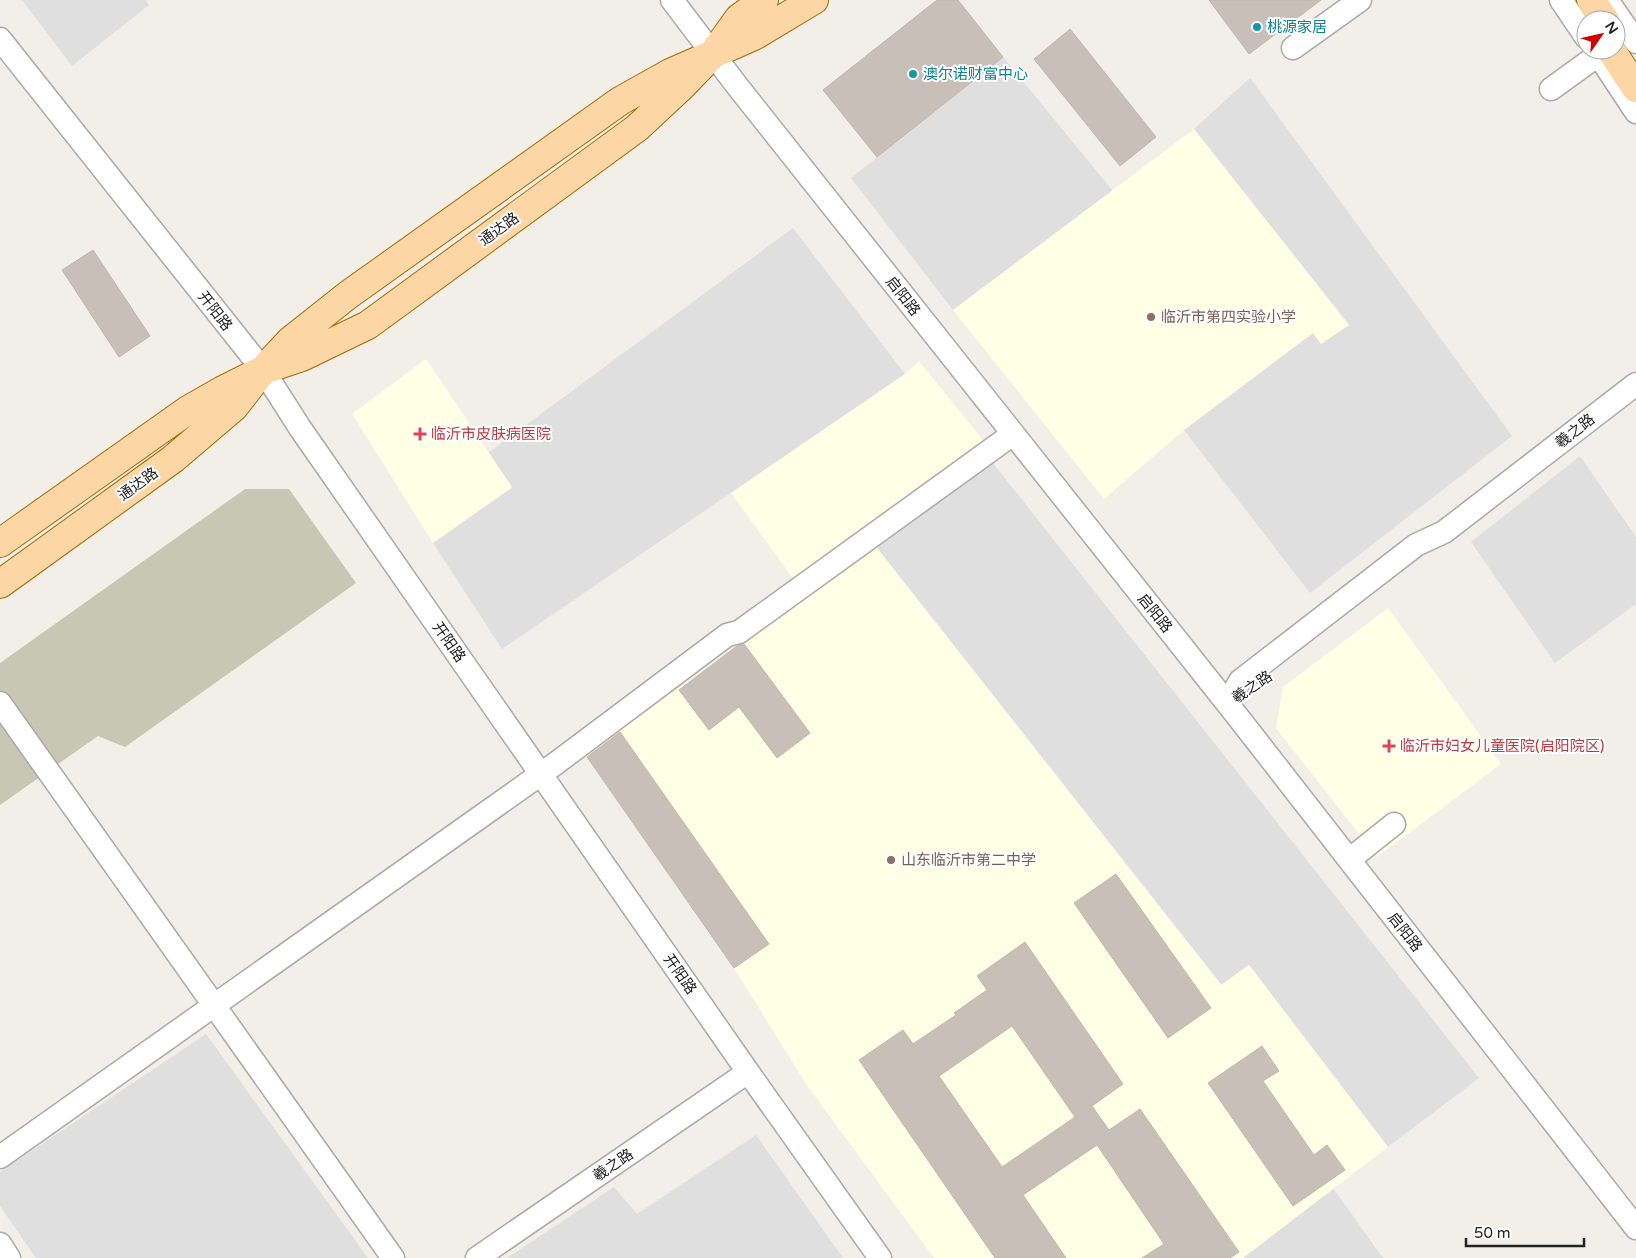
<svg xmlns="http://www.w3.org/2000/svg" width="1636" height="1258" font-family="'Varela Round','Noto Sans SC',sans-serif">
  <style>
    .residential { fill: #e0dfdf }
    .education { fill: #ffffe5 }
    .construction { fill: #c7c7b4 }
    .building { fill: #c7bfb8; stroke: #c4b6ab; fill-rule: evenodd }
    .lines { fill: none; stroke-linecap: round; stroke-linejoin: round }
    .minor-casing { stroke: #a9a9a9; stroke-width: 25 }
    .major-casing { stroke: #a06b00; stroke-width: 30 }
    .minor { stroke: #fff; stroke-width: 22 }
    .major { stroke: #fcd6a4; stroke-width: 28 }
    .culture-dot { fill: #0f9aa8; stroke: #fff; stroke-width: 2 }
    .education-dot { fill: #8d6e63; stroke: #fff; stroke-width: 2 }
    .health-dot { fill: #e0444e; stroke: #fff; stroke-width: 2 }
    .labels { text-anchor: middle; stroke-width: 4; stroke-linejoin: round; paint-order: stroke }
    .culture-label { font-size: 15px; fill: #0d838f; stroke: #fff; text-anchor: start }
    .street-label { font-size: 15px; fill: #222; stroke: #fff }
    .education-label { font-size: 15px; fill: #785e54; stroke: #fff; text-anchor: start }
    .health-label { font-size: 15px; fill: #be3a42; stroke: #fff; text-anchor: start }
  </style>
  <rect width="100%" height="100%" fill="#f2efe9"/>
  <path class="residential" d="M22,0H146L149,5L72,66Z
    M1003,57L1113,191L953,310L851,178Z
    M1250,78L1512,436L1310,593L1184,430L1313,333L1349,325L1194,129Z
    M793,228L905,374L502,649L433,543L512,488L488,453Z
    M1580,456L1636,537V604L1555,663L1471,542Z
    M993,463L1479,1078L1388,1147L1249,965L1222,985L877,548Z
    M206,1034L368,1258H36L0,1206V1172Z
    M756,1135L843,1258H507L614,1187L637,1214Z
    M1333,1188L1383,1258H1243Z"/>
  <path class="education" d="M1194,129L1349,325L1321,344L1313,333L1184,430L1104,499L953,310Z
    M426,359L512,487L433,543L352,414Z
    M919,361L987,445L795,581L731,493L905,374Z
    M877,548L1221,985L1249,965L1388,1147L1243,1258H934L806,1084L734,968L585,755Z
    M1388,608L1501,764L1377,857L1276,728L1283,687Z"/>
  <path class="construction" d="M245,489H289L356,583L125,747L98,736L0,805V663Z"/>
  <path class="building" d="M937,0H958L1003,57L877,157L823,90Z
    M1209,0H1321L1249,54Z
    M1070,29L1156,137L1120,166L1034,59Z
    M93,250L150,336L119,357L62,270Z
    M744,644L810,733L777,758L739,707L709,730L679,690L737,646Z
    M620,732L769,944L734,968L587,757Z
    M1116,874L1211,1008L1168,1038L1074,903Z
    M1025,942L1123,1084L1092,1106L1109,1130L1140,1109L1239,1252L1230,1258H1142L1164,1244L1097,1145L1023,1195L1066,1258H995L859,1060L903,1030L913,1044L956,1015L954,1013L987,990L977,976ZM1012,1026L1075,1117L1002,1167L939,1076Z
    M1262,1046L1279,1071L1263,1081L1314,1155L1327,1145L1345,1170L1293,1206L1208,1083Z"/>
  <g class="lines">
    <defs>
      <path id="minor" d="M672,0L738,87L1238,717L1636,1228
        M1561,0L1586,37
        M1607,0L1636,42
        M0,39L263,370L300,428L748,1072L880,1258
        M1293,48L1360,0
        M1595,50L1636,112
        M1551,89L1605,50
        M0,703L393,1258
        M1227,703L1240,681L1416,545L1444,532L1636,384
        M1354,856L1394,824
        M0,1157L555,764L727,635L739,632L1013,434
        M0,1244L9,1258
        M477,1258L748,1072"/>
      <path id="major" d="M1591,0L1605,20
        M1611,50L1636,88
        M0,543L188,410L223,390L263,370L302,357L368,325L637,128L681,87L713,54L739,18L764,0
        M0,584L173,459L234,407L263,370L290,341L348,295L620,101L670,73L754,36L814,0"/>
    </defs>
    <use href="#minor" class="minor-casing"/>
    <use href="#major" class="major-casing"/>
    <use href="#minor" class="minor"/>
    <use href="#major" class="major"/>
  </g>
  <g class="culture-dot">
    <circle cx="1257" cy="27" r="5"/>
    <circle cx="913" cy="74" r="5"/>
  </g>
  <g class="education-dot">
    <circle cx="1151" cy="317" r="5"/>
    <circle cx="891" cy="860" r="5"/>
  </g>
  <g class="health-dot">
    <path d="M417.5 426.5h5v5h5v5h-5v5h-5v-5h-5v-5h5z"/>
    <path d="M1386.5 738.5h5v5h5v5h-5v5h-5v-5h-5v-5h5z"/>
  </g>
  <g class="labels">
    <g class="culture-label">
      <text x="1267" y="32">桃源家居</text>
      <text x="923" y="79">澳尔诺财富中心</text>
    </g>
    <g class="street-label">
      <text transform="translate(499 229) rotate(-36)" y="5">通达路</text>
      <text transform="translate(903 296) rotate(52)" y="5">启阳路</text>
      <text transform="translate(215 311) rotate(52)" y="5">开阳路</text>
      <text transform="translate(1575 431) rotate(-38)" y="5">羲之路</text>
      <text transform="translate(138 484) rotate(-36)" y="5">通达路</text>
      <text transform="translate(1155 613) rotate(51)" y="5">启阳路</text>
      <text transform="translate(449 642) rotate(55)" y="5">开阳路</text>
      <text transform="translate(1252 687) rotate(-34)" y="5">羲之路</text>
      <text transform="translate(1405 932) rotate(52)" y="5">启阳路</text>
      <text transform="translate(680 974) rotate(55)" y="5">开阳路</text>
      <text transform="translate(613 1165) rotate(-34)" y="5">羲之路</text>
    </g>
    <g class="education-label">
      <text x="1161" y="322">临沂市第四实验小学</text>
      <text x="901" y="865">山东临沂市第二中学</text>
    </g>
    <g class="health-label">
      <text x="431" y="439">临沂市皮肤病医院</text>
      <text x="1400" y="751">临沂市妇女儿童医院(启阳院区)</text>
    </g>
  </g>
  <g transform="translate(1601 35) rotate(56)"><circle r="24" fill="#ffffff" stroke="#a7a7a7"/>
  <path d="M0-4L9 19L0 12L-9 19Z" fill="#d40000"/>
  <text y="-8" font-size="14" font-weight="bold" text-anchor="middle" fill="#222222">N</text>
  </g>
  <path d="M1466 1238v8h118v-8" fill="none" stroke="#222222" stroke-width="2.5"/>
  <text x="1474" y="1238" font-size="15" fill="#222222" stroke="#ffffff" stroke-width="4" paint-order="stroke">50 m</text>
</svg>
